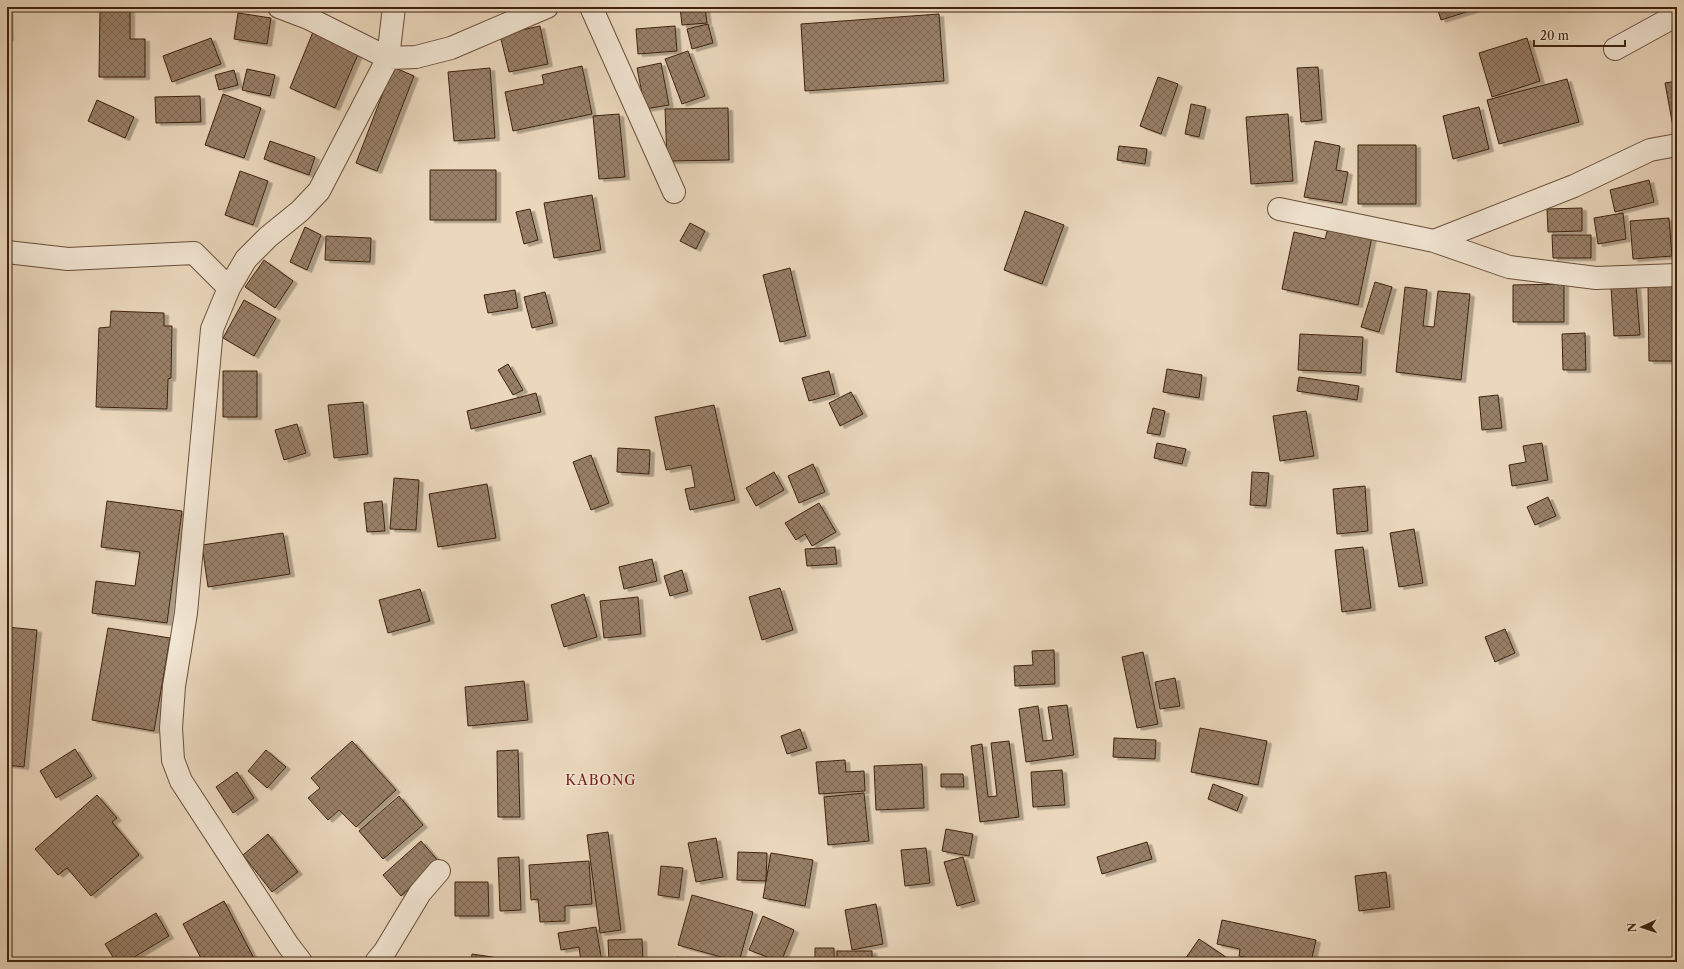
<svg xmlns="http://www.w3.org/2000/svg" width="1684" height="969" font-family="'Libre Caslon Text',serif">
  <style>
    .building { fill: url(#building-cross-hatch); stroke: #3f220d; filter: url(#shadow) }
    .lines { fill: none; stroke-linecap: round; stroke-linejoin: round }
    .minor-casing { stroke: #6a4f39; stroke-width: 24 }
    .minor { stroke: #f1e5d3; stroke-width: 22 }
    .labels { text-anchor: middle; stroke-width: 3; stroke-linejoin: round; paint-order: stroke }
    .quarter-label { font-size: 14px; letter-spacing: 1px; fill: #7a1f14; stroke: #f1e5d3 }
  </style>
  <defs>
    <pattern id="building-cross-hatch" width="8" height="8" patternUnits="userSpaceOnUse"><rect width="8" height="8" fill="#988068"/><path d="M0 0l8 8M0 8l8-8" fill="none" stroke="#7d6854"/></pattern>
    <filter id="shadow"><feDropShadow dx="4.5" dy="2.5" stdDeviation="0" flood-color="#0004"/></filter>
  </defs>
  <rect width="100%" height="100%" fill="#ead7bc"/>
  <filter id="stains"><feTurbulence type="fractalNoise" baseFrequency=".005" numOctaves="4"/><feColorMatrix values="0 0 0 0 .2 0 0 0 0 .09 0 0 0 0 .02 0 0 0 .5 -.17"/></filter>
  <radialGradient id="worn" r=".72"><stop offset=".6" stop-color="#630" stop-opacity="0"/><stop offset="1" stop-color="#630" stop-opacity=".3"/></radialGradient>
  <path class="building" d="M7,7H8L9,38H7Z
    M100,7H130V39H145V77H99Z
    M680,7H705L707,23L682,25Z
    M1437,7H1482L1441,20Z
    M238,13L271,18L267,44L234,39Z
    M939,14L944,81L805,91L801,24Z
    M708,24L713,43L692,49L687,29Z
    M540,26L548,64L509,72L500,35Z
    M675,26L677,51L638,54L636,29Z
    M313,32L359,52L335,108L290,88Z
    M211,38L221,64L172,82L163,56Z
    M1527,38L1540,81L1492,97L1479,53Z
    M688,51L705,96L682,104L665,59Z
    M661,63L669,105L645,109L637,68Z
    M582,66L592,114L513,131L505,92L544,84L542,75Z
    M393,67L414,76L377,171L356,163Z
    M1318,67L1322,120L1301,122L1297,68Z
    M490,68L495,138L454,141L448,72Z
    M247,69L275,75L270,96L242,90Z
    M234,70L238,85L219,90L215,75Z
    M1158,77L1178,84L1161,134L1140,126Z
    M1567,79L1579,122L1499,144L1487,100Z
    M1677,81V131L1674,132L1665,83Z
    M223,94L261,108L244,158L205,145Z
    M200,96L201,122L156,123L155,97Z
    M97,100L134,117L125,138L88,121Z
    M1191,104L1206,107L1199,137L1185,134Z
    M1479,107L1489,149L1453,159L1443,116Z
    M728,108L729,160L667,161L665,109Z
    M619,114L625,177L599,179L593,116Z
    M1288,114L1293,181L1251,184L1246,117Z
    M270,141L315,157L309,175L264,159Z
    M1315,141L1340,146L1336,170L1348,172L1342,203L1304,197Z
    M1358,145H1416V204H1358Z
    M1119,146L1147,149L1145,164L1117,160Z
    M430,170H496V220H430Z
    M240,171L268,181L253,225L225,215Z
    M1649,180L1654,202L1615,212L1610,190Z
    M592,195L601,250L554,258L544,203Z
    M1582,208V231L1548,232L1547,209Z
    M530,209L538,240L524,244L516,212Z
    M1025,211L1064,225L1042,284L1004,270Z
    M1623,213L1626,239L1598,244L1594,218Z
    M1669,218L1672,256L1633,259L1630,221Z
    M690,223L705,231L696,249L680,241Z
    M305,227L321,235L307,270L290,262Z
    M1328,228L1372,237L1358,305L1282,289L1294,232L1325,239Z
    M1552,235H1591V258H1553Z
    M326,236L371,238L370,262L325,260Z
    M264,260L293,281L275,308L245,287Z
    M790,268L806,336L780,342L763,275Z
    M1375,282L1392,287L1379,332L1361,327Z
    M1564,284V322H1513V285Z
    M1677,284V361H1649L1648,285Z
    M1636,285L1640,335L1614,336L1611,287Z
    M1405,287L1427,290L1423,326L1434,327L1438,291L1470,294L1461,380L1396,372Z
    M515,290L518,308L488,313L484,295Z
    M545,292L553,323L532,328L524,297Z
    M244,300L276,318L254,356L223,338Z
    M111,311L164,313V326H172L171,378L168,379L167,409L96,407L99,328L110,327Z
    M1585,333L1586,370H1563L1562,334Z
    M1300,334L1363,337L1361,373L1298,370Z
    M508,364L523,390L513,395L498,370Z
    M1167,369L1202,375L1199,398L1163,392Z
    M223,371H257V417H223Z
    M829,371L835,394L809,401L802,378Z
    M1299,377L1359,386L1357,400L1297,391Z
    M851,392L863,414L840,426L829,403Z
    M536,393L541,412L471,429L467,411Z
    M1498,395L1502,428L1482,430L1479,397Z
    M363,402L368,454L334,458L328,405Z
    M714,405L735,500L690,510L685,489L695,487L691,465L666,470L655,417Z
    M1153,408L1165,411L1160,435L1147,433Z
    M1306,411L1314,456L1280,461L1273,416Z
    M297,424L306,453L284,460L275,430Z
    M1157,443L1186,449L1182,464L1154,458Z
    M1542,443L1548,480L1512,486L1509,465L1526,462L1523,446Z
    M618,448L650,450L649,474L617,472Z
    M591,455L609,503L591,510L573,462Z
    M813,464L825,492L799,503L788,476Z
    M774,472L784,490L756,506L746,488Z
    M1252,472L1269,473L1266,506L1250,505Z
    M394,478L419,480L416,530L390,529Z
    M487,484L496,538L438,547L429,494Z
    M1365,486L1368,531L1337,534L1333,489Z
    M1548,497L1556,516L1535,525L1527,507Z
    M107,501L182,511L167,623L92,613L96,581L135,586L140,552L101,547Z
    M382,501L385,531L367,532L364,503Z
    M819,503L836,532L812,546L805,534L796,540L785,523Z
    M1414,529L1423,583L1399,587L1390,533Z
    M283,533L290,574L208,587L202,545Z
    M835,547L837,564L807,566L805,549Z
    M1363,547L1371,608L1342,612L1335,550Z
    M652,559L657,581L624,589L619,567Z
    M682,570L688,591L670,596L664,576Z
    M780,588L793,630L762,640L749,597Z
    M420,589L430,621L388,633L379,600Z
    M584,594L597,637L564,647L551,605Z
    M638,597L641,634L604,638L600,601Z
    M7,627L37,630L24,767L7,765Z
    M108,628L170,638L154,731L92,720Z
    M1505,629L1515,653L1495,662L1485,637Z
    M1054,650L1055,684L1015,686L1014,666L1033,665L1032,651Z
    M1143,652L1158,724L1137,728L1122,657Z
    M1175,678L1180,706L1160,709L1155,682Z
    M524,681L528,720L468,726L465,687Z
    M1067,705L1074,755L1026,762L1019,709L1038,706L1043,741L1053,740L1048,707Z
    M1200,728L1267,741L1258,785L1191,772Z
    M800,729L807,748L787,754L781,736Z
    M1114,738L1156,740L1155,759L1113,757Z
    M352,741L396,790L356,827L339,810L328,820L308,798L320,788L311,778Z
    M1009,741L1019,817L980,822L971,746L982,744L988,797L997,796L991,743Z
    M75,749L92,776L56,798L40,771Z
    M266,750L286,767L267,788L248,771Z
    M518,750L520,817H498L497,751Z
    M845,760L846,772L864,771L865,791L819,794L816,762Z
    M922,764L924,808L876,810L874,766Z
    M1062,770L1065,805L1033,807L1031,772Z
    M237,772L254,798L233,813L216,787Z
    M941,774H963L964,787H941Z
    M1213,784L1243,795L1237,811L1208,799Z
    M864,793L869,841L828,845L824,797Z
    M97,795L117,818L112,822L139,855L91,896L67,868L58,875L35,849Z
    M399,796L423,825L383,859L359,831Z
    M946,829L973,834L969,856L942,851Z
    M608,832L621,930L600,933L587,835Z
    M268,834L298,872L272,892L243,855Z
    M716,838L723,877L696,882L688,843Z
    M421,841L439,862L401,896L383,875Z
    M1147,842L1152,859L1102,874L1097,857Z
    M926,848L930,883L905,886L901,850Z
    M738,852L767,853L766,881L737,880Z
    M771,853L813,860L805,906L763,898Z
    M519,857L521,910L500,911L498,858Z
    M963,857L975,901L957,906L944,862Z
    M589,861L592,904L565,906V921L540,922L538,899L531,900L529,865Z
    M661,866L683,868L679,898L658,895Z
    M1386,872L1390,907L1359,911L1355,876Z
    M455,882H488L489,916H455Z
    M692,895L753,912L739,962L678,945Z
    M224,901L256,962H203L183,924Z
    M876,904L883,944L852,950L845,910Z
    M156,913L169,936L126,962H116L105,944Z
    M763,916L794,930L781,962L749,950Z
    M1222,920L1316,940L1311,962H1267L1239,956L1240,949L1217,944Z
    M596,927L602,962H581L579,947L561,950L558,933Z
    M642,939L643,962H609L608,940Z
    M1199,939L1233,962H1183Z
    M815,948H834V962H815Z
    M837,951H872V962H837Z
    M472,954L512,960L511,962H471Z
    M183,957L185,962H173Z
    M677,957L697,962H675Z
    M1655,960V962H1639Z"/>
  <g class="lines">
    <defs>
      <path id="minor" d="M279,7L308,18L388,58L416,57L451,48L547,7
        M591,7L674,192
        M1615,49L1677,15
        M1279,209L1434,241L1509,267L1596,278L1677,275
        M1434,241L1574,186L1650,150L1677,145
        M7,252L68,259L194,253L229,288
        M301,962L288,945L181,781L173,760L171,728L174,686L186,613L212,329L229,288L246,259L268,237L300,211L319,191L388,58L394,7
        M376,962L385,951L420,893L439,871"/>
    </defs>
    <use href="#minor" class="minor-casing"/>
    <use href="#minor" class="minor"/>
  </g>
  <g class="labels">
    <g class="quarter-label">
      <text x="601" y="785">KABONG</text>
    </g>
  </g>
  <rect width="1684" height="969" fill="none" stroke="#ead7bc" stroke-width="24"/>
  <rect x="8" y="8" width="1668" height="953" fill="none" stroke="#3f220d" stroke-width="2"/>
  <rect x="12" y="12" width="1660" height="945" fill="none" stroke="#3f220d"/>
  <g transform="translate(1642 927) rotate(267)" stroke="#f1e5d3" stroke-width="3" paint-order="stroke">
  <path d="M0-3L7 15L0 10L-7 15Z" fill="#3f220d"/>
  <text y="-6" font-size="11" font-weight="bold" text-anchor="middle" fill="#3f220d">N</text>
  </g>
  <path d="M1534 40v6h91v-6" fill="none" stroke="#3f220d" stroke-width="2"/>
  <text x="1540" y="40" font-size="12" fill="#3f220d" stroke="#f1e5d3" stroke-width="3" paint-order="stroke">20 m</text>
  <rect width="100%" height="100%" filter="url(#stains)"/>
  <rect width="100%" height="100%" fill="url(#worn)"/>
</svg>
